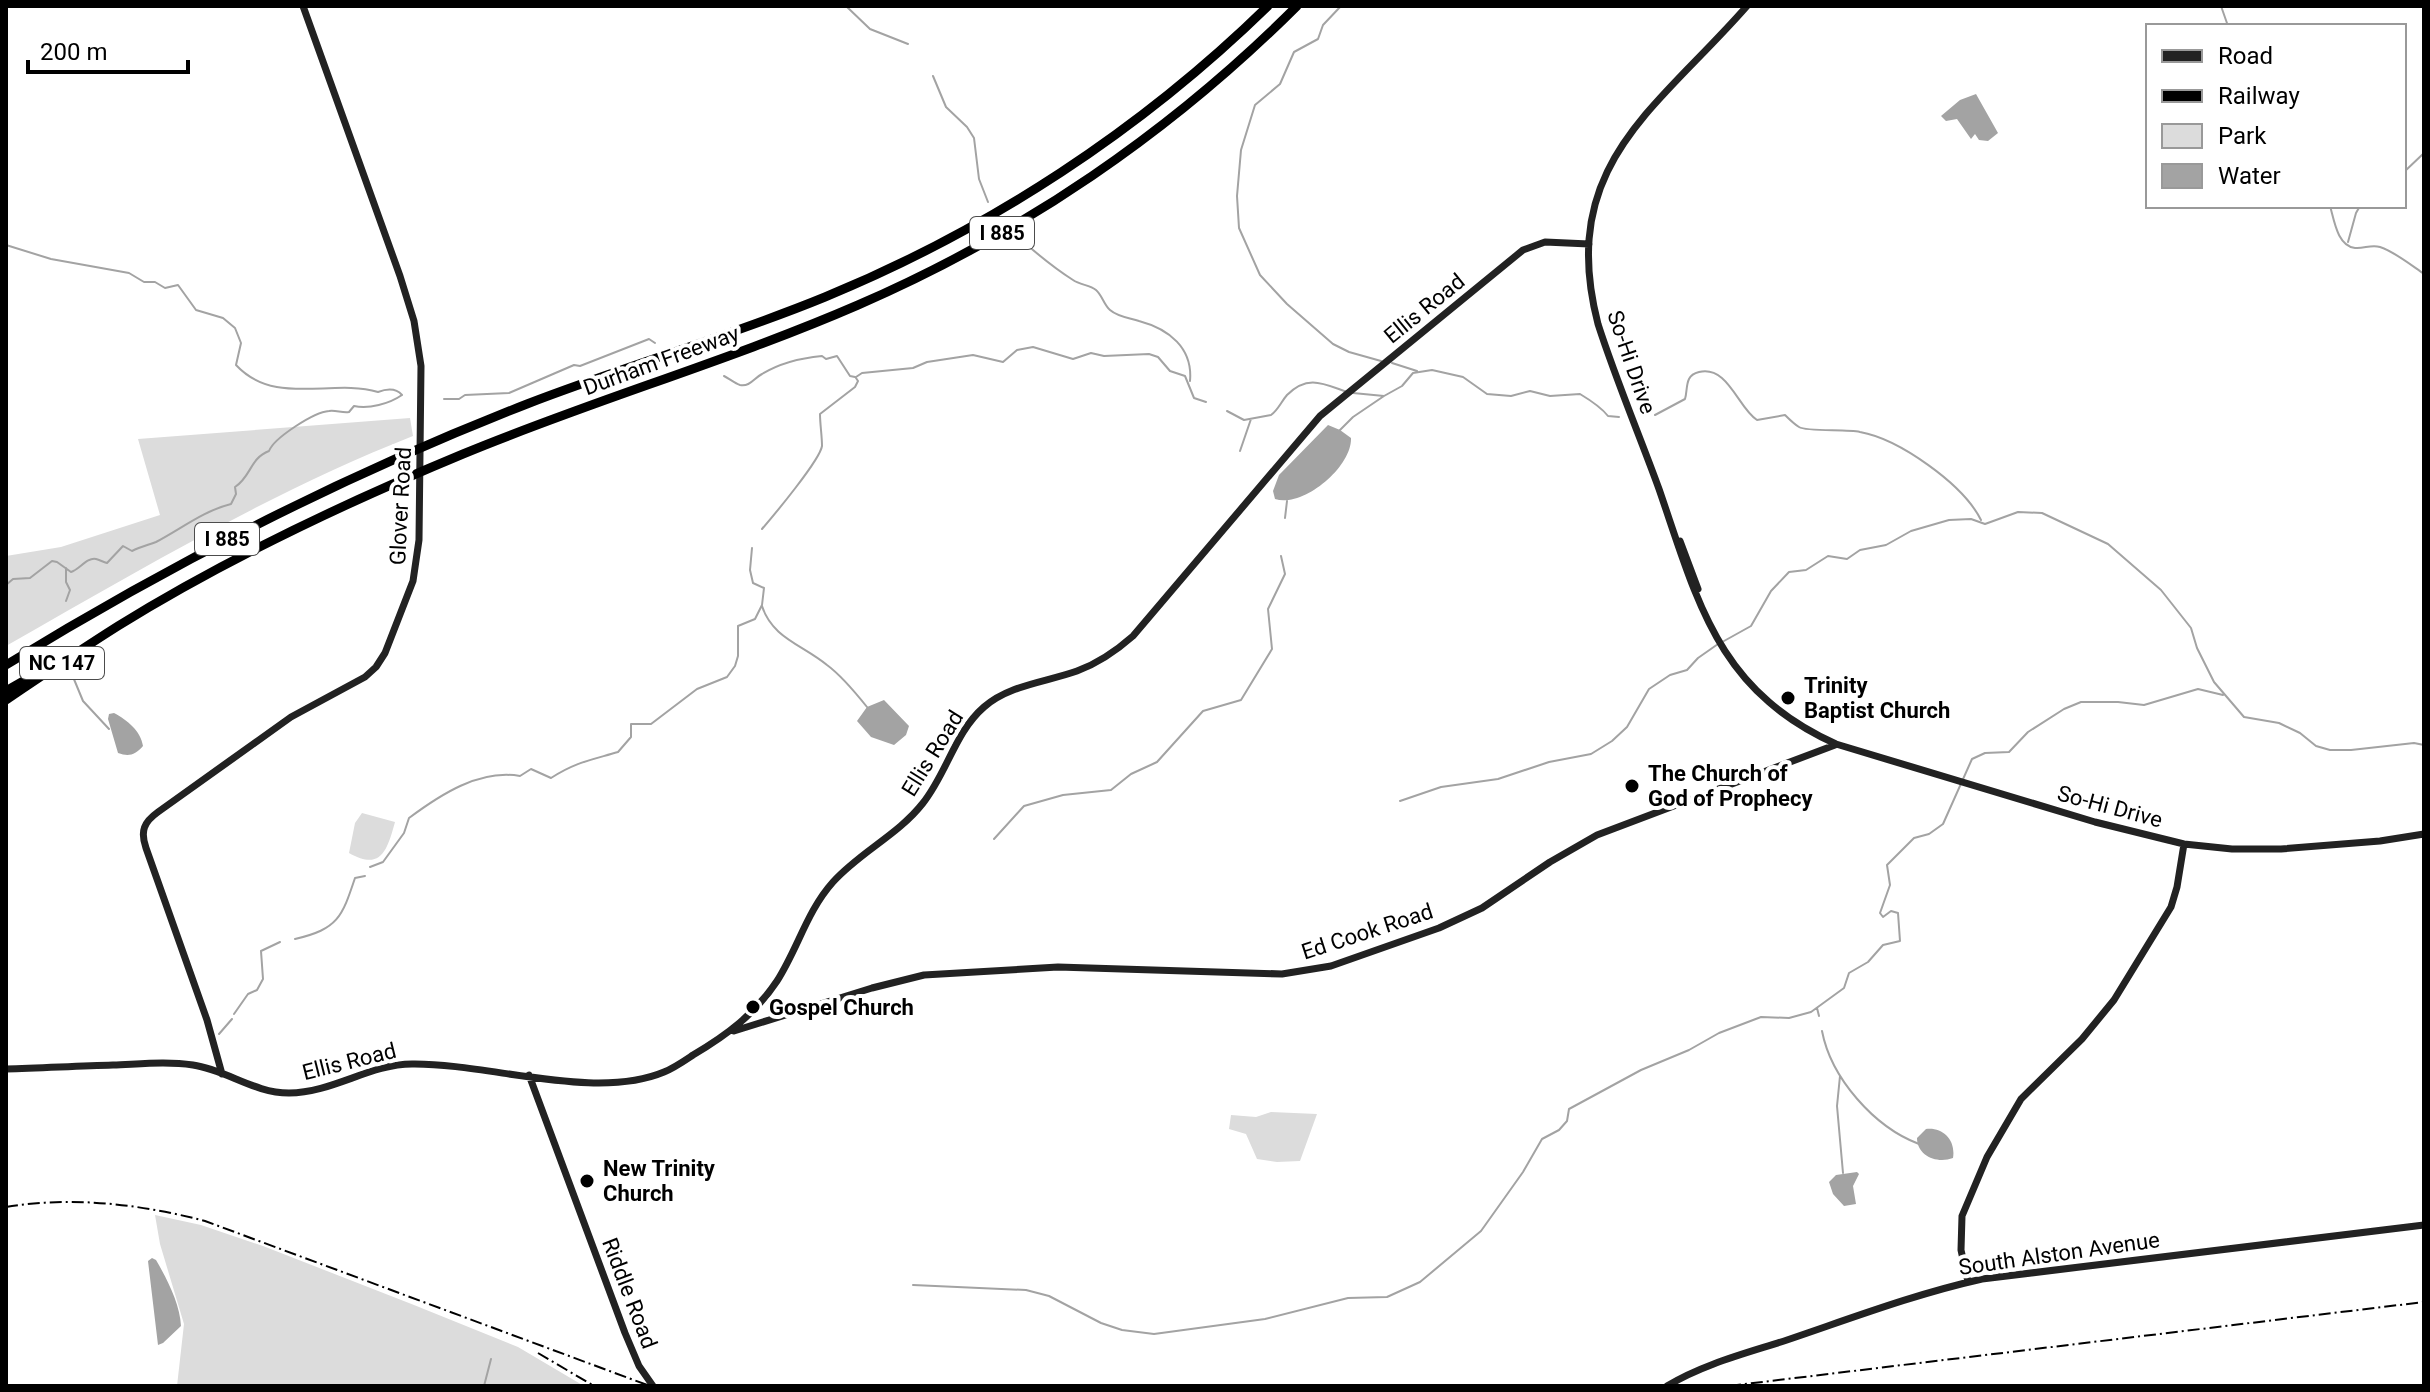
<svg xmlns="http://www.w3.org/2000/svg" width="2430" height="1392" font-family="Roboto,sans-serif">
  <style>
    .green { fill: #dcdcdc }
    .water { fill: #a3a3a3 }
    .lines { fill: none; stroke-linecap: round; stroke-linejoin: round }
    .stream { stroke: #a3a3a3; stroke-width: 2 }
    .secondary { stroke: #222; stroke-width: 7 }
    .highway { stroke: #000; stroke-width: 9 }
    .rail { stroke: #000; stroke-width: 2; stroke-dasharray: 12 4 2 4; stroke-linecap: butt }
    .poi-dot { fill: #000; stroke: #fff; stroke-width: 3 }
    .labels { text-anchor: middle; stroke-width: 8; stroke-linejoin: round; paint-order: stroke }
    .shield { fill: #fff; stroke: #4c4c4c; stroke-width: 2 }
    .shield-label { font-size: 20px; font-weight: bold; fill: #000 }
    .street-label { font-size: 22px; fill: #000; stroke: #fff }
    .poi-label { font-size: 22px; font-weight: bold; fill: #000; stroke: #fff; text-anchor: start }
  </style>
  <rect width="100%" height="100%" fill="#fff"/>
  <path class="green" d="M410,418L413,436C271,492 138,571 6,646V556L61,547L160,515L138,439Z
    M362,813L395,822C387,851 381,871 349,853L355,823Z
    M1271,1112L1317,1114L1300,1161L1277,1162L1257,1159L1246,1134L1229,1129L1231,1115L1256,1117Z
    M155,1215L201,1225L263,1246L414,1305L518,1347L584,1386H177L184,1324L160,1244Z"/>
  <path class="water" d="M1976,94L1998,133L1988,141L1979,140L1975,134L1971,139L1957,119L1946,121L1941,116L1960,100Z
    M1328,425L1340,430L1351,438C1352,467 1303,508 1275,499L1273,491L1279,475Z
    M884,700L909,726L906,735L894,745L871,737L857,721L867,707Z
    M114,713C127,720 141,731 143,746C135,755 129,757 118,753L108,719L109,714Z
    M1926,1129C1943,1127 1956,1140 1953,1158C1937,1164 1917,1156 1917,1138Z
    M1857,1172L1859,1174L1853,1186L1856,1204L1844,1206L1833,1194L1829,1182L1836,1175Z
    M152,1258L156,1260C167,1279 180,1304 181,1326L163,1343L158,1345L148,1261Z"/>
  <g class="lines">
    <path class="stream" d="M846,6L870,29L908,44
      M1341,6L1323,25L1318,39L1294,52L1280,84L1255,105L1241,150L1237,196L1239,228L1260,275L1287,304L1333,344L1349,352L1381,361
      M2221,6L2228,26
      M933,76L946,107L967,127L974,138L979,179L988,202
      M2404,172L2424,153
      M2330,206C2334,219 2337,246 2355,248C2364,249 2371,244 2380,247C2395,252 2411,265 2424,274
      M1019,238C1036,253 1054,268 1073,280C1080,285 1090,285 1096,290C1102,295 1104,305 1110,310C1118,317 1130,318 1139,321C1169,329 1193,348 1190,381
      M2348,242L2356,213L2360,206
      M6,245L51,259L129,273L144,282H155L165,288L178,285L196,310L223,318L235,328L241,343L236,365C275,407 332,378 378,392C386,389 396,388 402,395
      M1392,363L1417,371
      M724,376C728,378 736,384 740,385C750,387 754,378 762,374C780,363 801,358 822,356L826,359L837,356L850,376L855,377
      M856,377L862,373L913,368L927,362L973,355L1003,362L1017,350L1033,347L1073,359L1091,353L1104,356L1149,354L1158,357L1170,371L1185,376L1194,398L1206,402
      M1353,393L1384,396L1402,386L1413,373L1432,370L1463,377L1487,394L1511,396L1530,391L1550,396L1580,394C1590,400 1601,407 1608,416L1619,417
      M444,399H459L465,395L509,393L574,365L580,366L649,339L655,343
      M1227,411L1244,420L1271,415C1278,410 1281,402 1287,395C1308,374 1324,384 1347,392
      M1655,415L1685,399C1687,393 1686,385 1689,379C1691,375 1695,373 1699,372C1728,365 1738,408 1757,420L1785,415C1789,419 1794,424 1799,427C1807,432 1846,429 1860,432C1899,439 1963,484 1981,520
      M1339,431L1353,417L1384,396
      M1240,451L1251,419
      M1285,518L1287,501
      M762,529C774,515 820,460 822,446C822,436 820,424 820,414L855,387L858,381L856,378
      M66,568V582L70,590L66,601
      M6,585L13,579L30,578L52,561L57,562L71,572C79,570 87,557 96,559C100,560 103,562 107,563L123,546L132,551C140,547 148,545 156,542C181,529 203,511 231,504L236,494L235,487C251,477 250,458 269,451C274,438 314,412 329,411C336,410 342,413 349,412L354,406C369,409 389,404 402,395
      M762,606C772,638 803,645 827,665C842,676 855,692 867,707
      M1724,641L1751,626L1771,591L1789,572L1806,570L1828,556L1847,559L1860,550L1886,545L1911,531L1949,520L1971,519L1985,524L2018,512L2042,513L2108,544L2161,590L2191,628L2197,648L2214,682L2244,717L2279,723L2300,733L2316,746L2330,750H2351L2414,743L2424,745
      M71,672L83,701L109,729
      M1400,801L1441,787L1498,779L1549,762L1591,754L1612,741L1627,727L1649,689L1670,675L1687,670L1698,658L1718,644
      M994,839L1024,806L1063,795L1111,790L1131,774L1157,762L1203,711L1241,700L1272,649L1268,609L1285,574L1281,556
      M370,867L383,862L404,833L409,818C440,795 479,769 520,776L531,769L551,778C576,762 591,760 618,752L631,737V724H651L697,689L727,677L735,666L738,656V626L755,619L762,605L764,588L753,583L750,570L752,548
      M295,939C338,929 342,917 355,878L365,876
      M1817,1008L1819,1016
      M234,1014L248,994L257,990L263,979L261,951L280,942
      M1822,1031C1831,1078 1874,1127 1919,1144
      M219,1034L232,1019
      M1840,1076L1837,1106L1843,1173
      M913,1285L1026,1290L1049,1296L1101,1323L1122,1330L1154,1334L1265,1319L1348,1298L1387,1297L1420,1282L1481,1231L1523,1172L1542,1139L1559,1130L1567,1121L1569,1109L1641,1070L1689,1050L1719,1033L1761,1017L1789,1018L1811,1012L1844,988L1849,973L1868,962L1883,945L1900,941L1898,913L1891,911L1883,917L1880,913L1890,885L1887,865L1914,838L1929,834L1943,824L1972,759L1985,753L2009,752L2028,732L2064,709L2081,702H2118L2144,705L2198,689L2223,695
      M484,1386L491,1359"/>
    <path class="secondary" d="M1747,6C1656,110 1557,165 1598,324C1616,380 1639,434 1659,489C1698,602 1717,690 1836,744L2095,822L2184,844L2232,849H2281L2380,841L2424,834
      M1680,541L1698,589
      M734,1031L872,988L924,975L1058,967L1282,974L1331,966L1439,928L1482,908L1550,862L1597,835L1835,745
      M6,1069C42,1068 77,1066 113,1065C140,1064 167,1061 193,1065C227,1070 254,1093 289,1093C332,1093 370,1064 412,1064C488,1063 595,1101 664,1072C674,1068 684,1061 693,1055C727,1035 755,1014 777,981C798,948 807,911 833,882C860,852 898,835 923,803C947,773 955,732 984,707C1009,685 1046,682 1077,671C1099,663 1116,651 1133,636L1320,416L1523,250L1545,242L1589,244
      M222,1074L207,1020L146,848C140,831 144,822 158,812L291,717L365,677L376,667L385,653L413,581L419,540L421,366L414,321L400,276L303,6
      M529,1075L625,1333L639,1366L653,1386
      M1968,1282L1961,1250L1962,1216L1987,1157L2021,1099L2082,1039L2114,1000L2171,907L2177,887L2184,844
      M1667,1386C1703,1364 1747,1353 1787,1340C1852,1318 1915,1294 1982,1279L2424,1225"/>
    <path class="highway" d="M6,665C172,563 345,475 527,404C625,366 728,337 825,297C990,229 1141,130 1268,6
      M6,691L27,679
      M6,700C43,675 80,650 118,626C226,559 345,503 463,454C593,400 729,361 858,305C1022,234 1171,132 1297,6"/>
    <path class="rail" d="M6,1207C72,1196 140,1204 205,1221L650,1386
      M538,1353L594,1386
      M1729,1386L2424,1302"/>
  </g>
  <g class="poi-dot">
    <circle cx="1788" cy="698" r="8"/>
    <circle cx="1632" cy="786" r="8"/>
    <circle cx="753" cy="1007" r="8"/>
    <circle cx="587" cy="1181" r="8"/>
  </g>
  <g class="labels">
    <g class="shield">
      <rect x="970" y="217" width="64" height="32" rx="6"/>
      <rect x="195" y="523" width="64" height="32" rx="6"/>
      <rect x="20" y="647" width="84" height="32" rx="6"/>
    </g>
    <g class="shield-label">
      <text x="1002" y="240">I 885</text>
      <text x="227" y="546">I 885</text>
      <text x="62" y="670">NC 147</text>
    </g>
    <g class="street-label">
      <text transform="translate(1424 308) rotate(-39)" y="8">Ellis Road</text>
      <text transform="translate(661 360) rotate(-20)" y="8">Durham Freeway</text>
      <text transform="translate(1632 362) rotate(71)" y="8">So-Hi Drive</text>
      <text transform="translate(400 506) rotate(-87)" y="8">Glover Road</text>
      <text transform="translate(932 753) rotate(-58)" y="8">Ellis Road</text>
      <text transform="translate(2110 806) rotate(15)" y="8">So-Hi Drive</text>
      <text transform="translate(1367 931) rotate(-18)" y="8">Ed Cook Road</text>
      <text transform="translate(349 1061) rotate(-14)" y="8">Ellis Road</text>
      <text transform="translate(2059 1253) rotate(-8)" y="8">South Alston Avenue</text>
      <text transform="translate(630 1293) rotate(69)" y="8">Riddle Road</text>
    </g>
    <g class="poi-label">
      <text x="1804" y="693">Trinity<tspan x="1804" dy="25">Baptist Church</tspan></text>
      <text x="1648" y="781">The Church of<tspan x="1648" dy="25">God of Prophecy</tspan></text>
      <text x="769" y="1015">Gospel Church</text>
      <text x="603" y="1176">New Trinity<tspan x="603" dy="25">Church</tspan></text>
    </g>
  </g>
  <rect width="2430" height="1392" fill="none" stroke="#000000" stroke-width="16"/>
  <rect x="2146" y="24" width="260" height="184" fill="#ffffff" stroke="#999999" stroke-width="2"/>
  <rect x="2162" y="50" width="40" height="12" fill="#222222" stroke="#999999" stroke-width="2"/>
  <text x="2218" y="64" font-size="24" fill="#000000">Road</text>
  <rect x="2162" y="90" width="40" height="12" fill="#000000" stroke="#999999" stroke-width="2"/>
  <text x="2218" y="104" font-size="24" fill="#000000">Railway</text>
  <rect x="2162" y="124" width="40" height="24" fill="#dcdcdc" stroke="#999999" stroke-width="2"/>
  <text x="2218" y="144" font-size="24" fill="#000000">Park</text>
  <rect x="2162" y="164" width="40" height="24" fill="#a3a3a3" stroke="#999999" stroke-width="2"/>
  <text x="2218" y="184" font-size="24" fill="#000000">Water</text>
  <path d="M28 60v12h160v-12" fill="none" stroke="#000000" stroke-width="4"/>
  <text x="40" y="60" font-size="24" fill="#000000" stroke="#ffffff" stroke-width="6" paint-order="stroke">200 m</text>
</svg>
